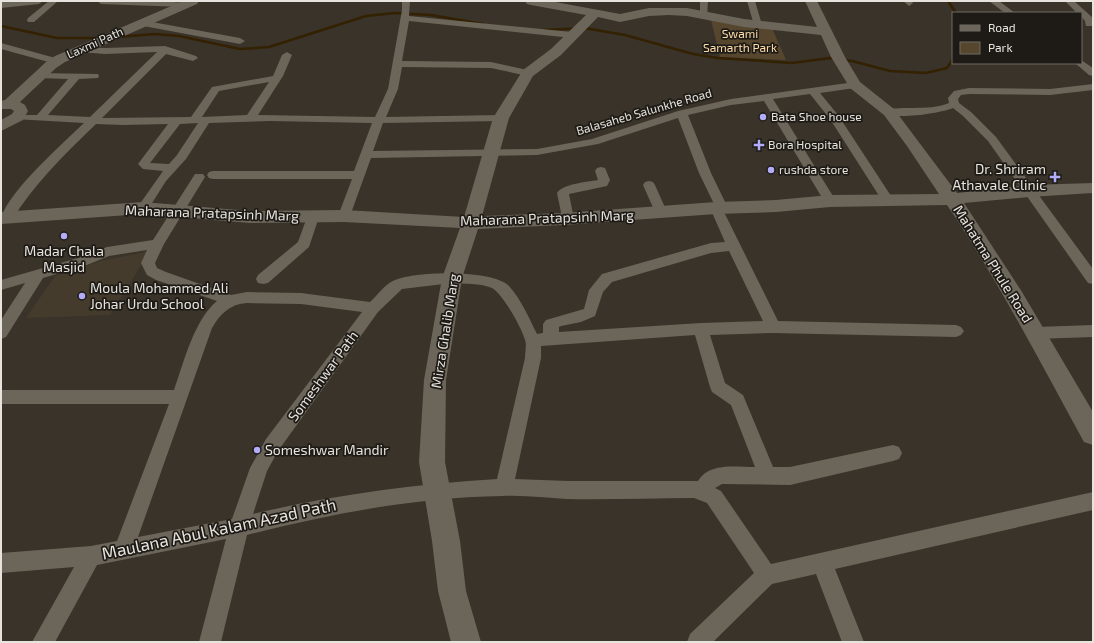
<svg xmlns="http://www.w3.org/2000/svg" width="1094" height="643" font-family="'Exo 2',sans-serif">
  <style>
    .built { fill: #453b2d }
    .green { fill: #56462e }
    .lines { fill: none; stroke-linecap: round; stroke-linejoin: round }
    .stream { stroke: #332102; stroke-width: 2.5 }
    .street { fill: #6c655a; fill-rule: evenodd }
    .secondary { fill: #6c655a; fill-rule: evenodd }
    .poi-dot { fill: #b3adf9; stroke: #1e1b17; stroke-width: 1.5 }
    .labels { text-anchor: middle; stroke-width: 3.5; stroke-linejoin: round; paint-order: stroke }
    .far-park-label { font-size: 12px; fill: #fedca8; stroke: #1e1b17 }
    .far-street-label { font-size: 12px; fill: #e7e3dd; stroke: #1e1b17 }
    .far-poi-label { font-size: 12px; fill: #e7e3dd; stroke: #1e1b17; text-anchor: start }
    .poi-label { font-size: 14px; fill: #e7e3dd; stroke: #1e1b17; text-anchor: start }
    .street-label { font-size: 14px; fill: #e7e3dd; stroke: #1e1b17 }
    .near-street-label { font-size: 17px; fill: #e7e3dd; stroke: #1e1b17 }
  </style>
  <rect width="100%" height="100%" fill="#393329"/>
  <path class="built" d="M150,251L110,315L26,318L55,276L101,261Z"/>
  <path class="green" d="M711,20L772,28L786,60L720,57Z"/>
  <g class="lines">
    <path class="stream" d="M948,1L956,13
      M1,26L57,38H101
      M544,30L584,28L625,35L693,54L718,58L792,63L830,58L852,61L890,71L926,73L947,68L953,59
      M118,37L155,34L179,36L240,49L269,47L366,16L395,13L431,15L483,24"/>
    <path class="street" d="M15,1H43L39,4L1,8V2Z
      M49,1H58L34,22H28L27,20L28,18Z
      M97,1C110,1 182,0 188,4L184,7L101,4Z
      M402,1H410L409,16L572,32L577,35L572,38L409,21L402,61L491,62L532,71L533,73L528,76L491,68L402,67L398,89L386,117L501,115L506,118L501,121L383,123L373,151L537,149L592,139L678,111L731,99L855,82L860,85L855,88L820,93L838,115L893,199L891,202H883L830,119L810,94L773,99L836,201L834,204H826L824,201L764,101L731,105L688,115L711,173L728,208L724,212L778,321L956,325L961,327L964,331L961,335L956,337L773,333L710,335L725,383L743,395L773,467H790L893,445L899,447L902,453L899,459L893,461L790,485L722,484L715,488L721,491L771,564L1093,492V510L835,569L864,642H842L816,574L772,584L713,642H687L690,634L754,573L707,503L694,498C652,498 609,500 567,499C546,498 525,495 503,496C417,497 330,514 247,535L221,642H199L226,539L97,565L55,642H32L74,567L1,573V553L91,546L117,541L169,404H1V390H174C184,362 194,320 217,301L156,280L147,275L141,263L147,250L109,256L87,265L43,278L6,337L1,339V320L25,283L1,290V280L78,258L107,247L153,240L195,174H203L205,177L164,244L155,263L157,268L166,272L231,295L247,292L301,293L370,302C377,296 384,285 393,281C413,271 492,269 509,286C521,299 529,318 537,334L543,333V324L546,320L584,309L589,290L602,274L711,243L725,242L710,208L714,204L699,173L678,118L598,144L537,155L371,158L350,216L349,219L344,220L339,219L338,216L352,179H213L209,178L207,175L209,172L213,171H354L372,123L270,121L209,123L186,159L166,181L147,211L143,212L139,211L137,208L163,171L143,169L138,164L168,124L123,125L96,124C65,154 34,184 12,220L7,221L2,220L1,218C9,191 62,144 84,123L14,119L13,117L14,115H37L68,79L40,78L36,77L35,75L36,73L98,74L99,76L98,78L79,79L48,115L90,117L157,52L105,54L80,52L77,51L75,49L77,47L105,48L165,46L196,56L198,58L193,61L166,54L102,118L191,117L212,87L273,76L282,55L287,52L292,55L283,76L258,115L375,117L388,89L402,10ZM269,82L247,115L202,117L219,91ZM198,123L177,155L169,164L150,163L180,124ZM729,251L763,321L701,323L559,332V327L561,326L581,322L595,316L603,292L612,282L711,253ZM452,283C464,284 481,283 492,288C502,293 522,328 525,340C527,345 525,352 525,358L497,479C414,484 333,495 253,514L267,471L278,451L378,312L402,289ZM247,303L301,304L362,312L266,439L250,468L232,519L138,537L212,328C220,314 230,304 247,303ZM695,335L710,387L712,392L731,405L755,467C736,467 709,462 698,481H568L515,479L541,358V346Z
      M700,1H708L707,18L704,19L700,16Z
      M747,1H755L762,25L761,27L758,28L754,25Z
      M903,1H912L913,3L909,6Z
      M989,1H999L1015,13H1005Z
      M1065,1H1074L1093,18L1092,26H1086L1085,21L1081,16V13H1077Z
      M141,20L240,38L245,41L240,44L138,25L137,23L138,21Z
      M1,43L59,59L61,61L56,64L1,49Z
      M1081,60L1093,68V76L1089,75L1075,63H1081Z
      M1093,84V90L1050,95L969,94L961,95L958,99L959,103L971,112L996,137L1093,269V284L1088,283L988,141L963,116L953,108C942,113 891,121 884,112C886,109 885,109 889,109C909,106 929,111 949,103L948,98L954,91L969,88L1050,89Z
      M601,167L605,168L610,180L607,186L569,194L574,219L573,222L568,223L563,222L557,193C562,184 587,182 598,180L595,171L597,168Z
      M649,181L653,182L655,185L667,212L666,215L661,216L656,215L655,212L643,185L645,182Z
      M313,213L318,214L319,217L309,247L268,283L263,284L258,283L256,279L258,275L298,242L307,217L308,214Z
      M1093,325V337L1036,339L1031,337L1028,333L1031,329L1036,327Z"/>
    <path class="secondary" d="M183,1H199L197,4L65,62L56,68L20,102L25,105L28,111L23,120L1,131V120L12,114L14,111L11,109H1V101L5,100L46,62L55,56Z
      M525,1H550L620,14L649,8H687L744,19L817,27L805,1H817L845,57L860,82L894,109L957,193L1029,185L1093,183V193L1029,197L964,203L1022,292L1093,412V445L1084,442C1040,362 998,280 947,205L830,207L776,212L716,214L563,225L478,229L462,278L446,380L445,462L460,541L466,591L481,642H451L438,591L432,541L419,462L424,380L442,278L460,228L344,222L250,223L143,214L1,224V212L143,202L250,211L344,210L464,217L493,118L523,70L551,49L586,15L531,5L527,4ZM669,15L687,16L744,27L821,35L831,57L850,88L884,115L907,146L939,194L830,195L776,200L716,202L563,213L482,216L509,118L533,76L561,55L598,17L620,22L649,16Z"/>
  </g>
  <g class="poi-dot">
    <circle cx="763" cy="117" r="4"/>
    <path d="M757 139h4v4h4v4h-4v4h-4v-4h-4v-4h4z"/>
    <circle cx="771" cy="170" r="4"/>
    <path d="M1053 171h4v4h4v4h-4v4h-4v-4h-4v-4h4z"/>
    <circle cx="64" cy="236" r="4"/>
    <circle cx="82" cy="296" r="4"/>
    <circle cx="257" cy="450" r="4"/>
  </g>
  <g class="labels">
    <g class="far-park-label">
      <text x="740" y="38">Swami<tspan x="740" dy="14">Samarth Park</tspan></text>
    </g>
    <g class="far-street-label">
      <text transform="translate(95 43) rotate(-24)" y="4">Laxmi Path</text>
      <text transform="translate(644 112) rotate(-16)" y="4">Balasaheb Salunkhe Road</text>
    </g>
    <g class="far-poi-label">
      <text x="771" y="121">Bata Shoe house</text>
      <text x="768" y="149">Bora Hospital</text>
      <text x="779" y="174">rushda store</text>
    </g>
    <g class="poi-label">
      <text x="1046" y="174" text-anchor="end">Dr. Shriram<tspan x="1046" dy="16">Athavale Clinic</tspan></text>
      <text x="64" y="256" text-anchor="middle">Madar Chala<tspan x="64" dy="16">Masjid</tspan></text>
      <text x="90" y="293">Moula Mohammed Ali<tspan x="90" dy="16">Johar Urdu School</tspan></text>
      <text x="265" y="455">Someshwar Mandir</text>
    </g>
    <g class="street-label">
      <text transform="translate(212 213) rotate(2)" y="5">Maharana Pratapsinh Marg</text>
      <text transform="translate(547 218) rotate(-2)" y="5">Maharana Pratapsinh Marg</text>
      <text transform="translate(993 264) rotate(58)" y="5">Mahatma Phule Road</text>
      <text transform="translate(445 331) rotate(-81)" y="5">Mirza Ghalib Marg</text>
      <text transform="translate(323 376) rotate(-54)" y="5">Someshwar Path</text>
    </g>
    <g class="near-street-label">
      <text transform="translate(219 529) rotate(-12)" y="6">Maulana Abul Kalam Azad Path</text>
    </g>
  </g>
  <rect width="1094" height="643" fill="none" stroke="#e7e3dd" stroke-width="4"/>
  <rect x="952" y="12" width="130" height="52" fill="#1e1b17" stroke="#6e6b66"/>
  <rect x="960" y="25" width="20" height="6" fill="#6c655a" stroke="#6e6b66"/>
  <text x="988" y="32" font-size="12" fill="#e7e3dd">Road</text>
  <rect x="960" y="42" width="20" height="12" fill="#56462e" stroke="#6e6b66"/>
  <text x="988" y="52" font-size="12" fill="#e7e3dd">Park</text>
</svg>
